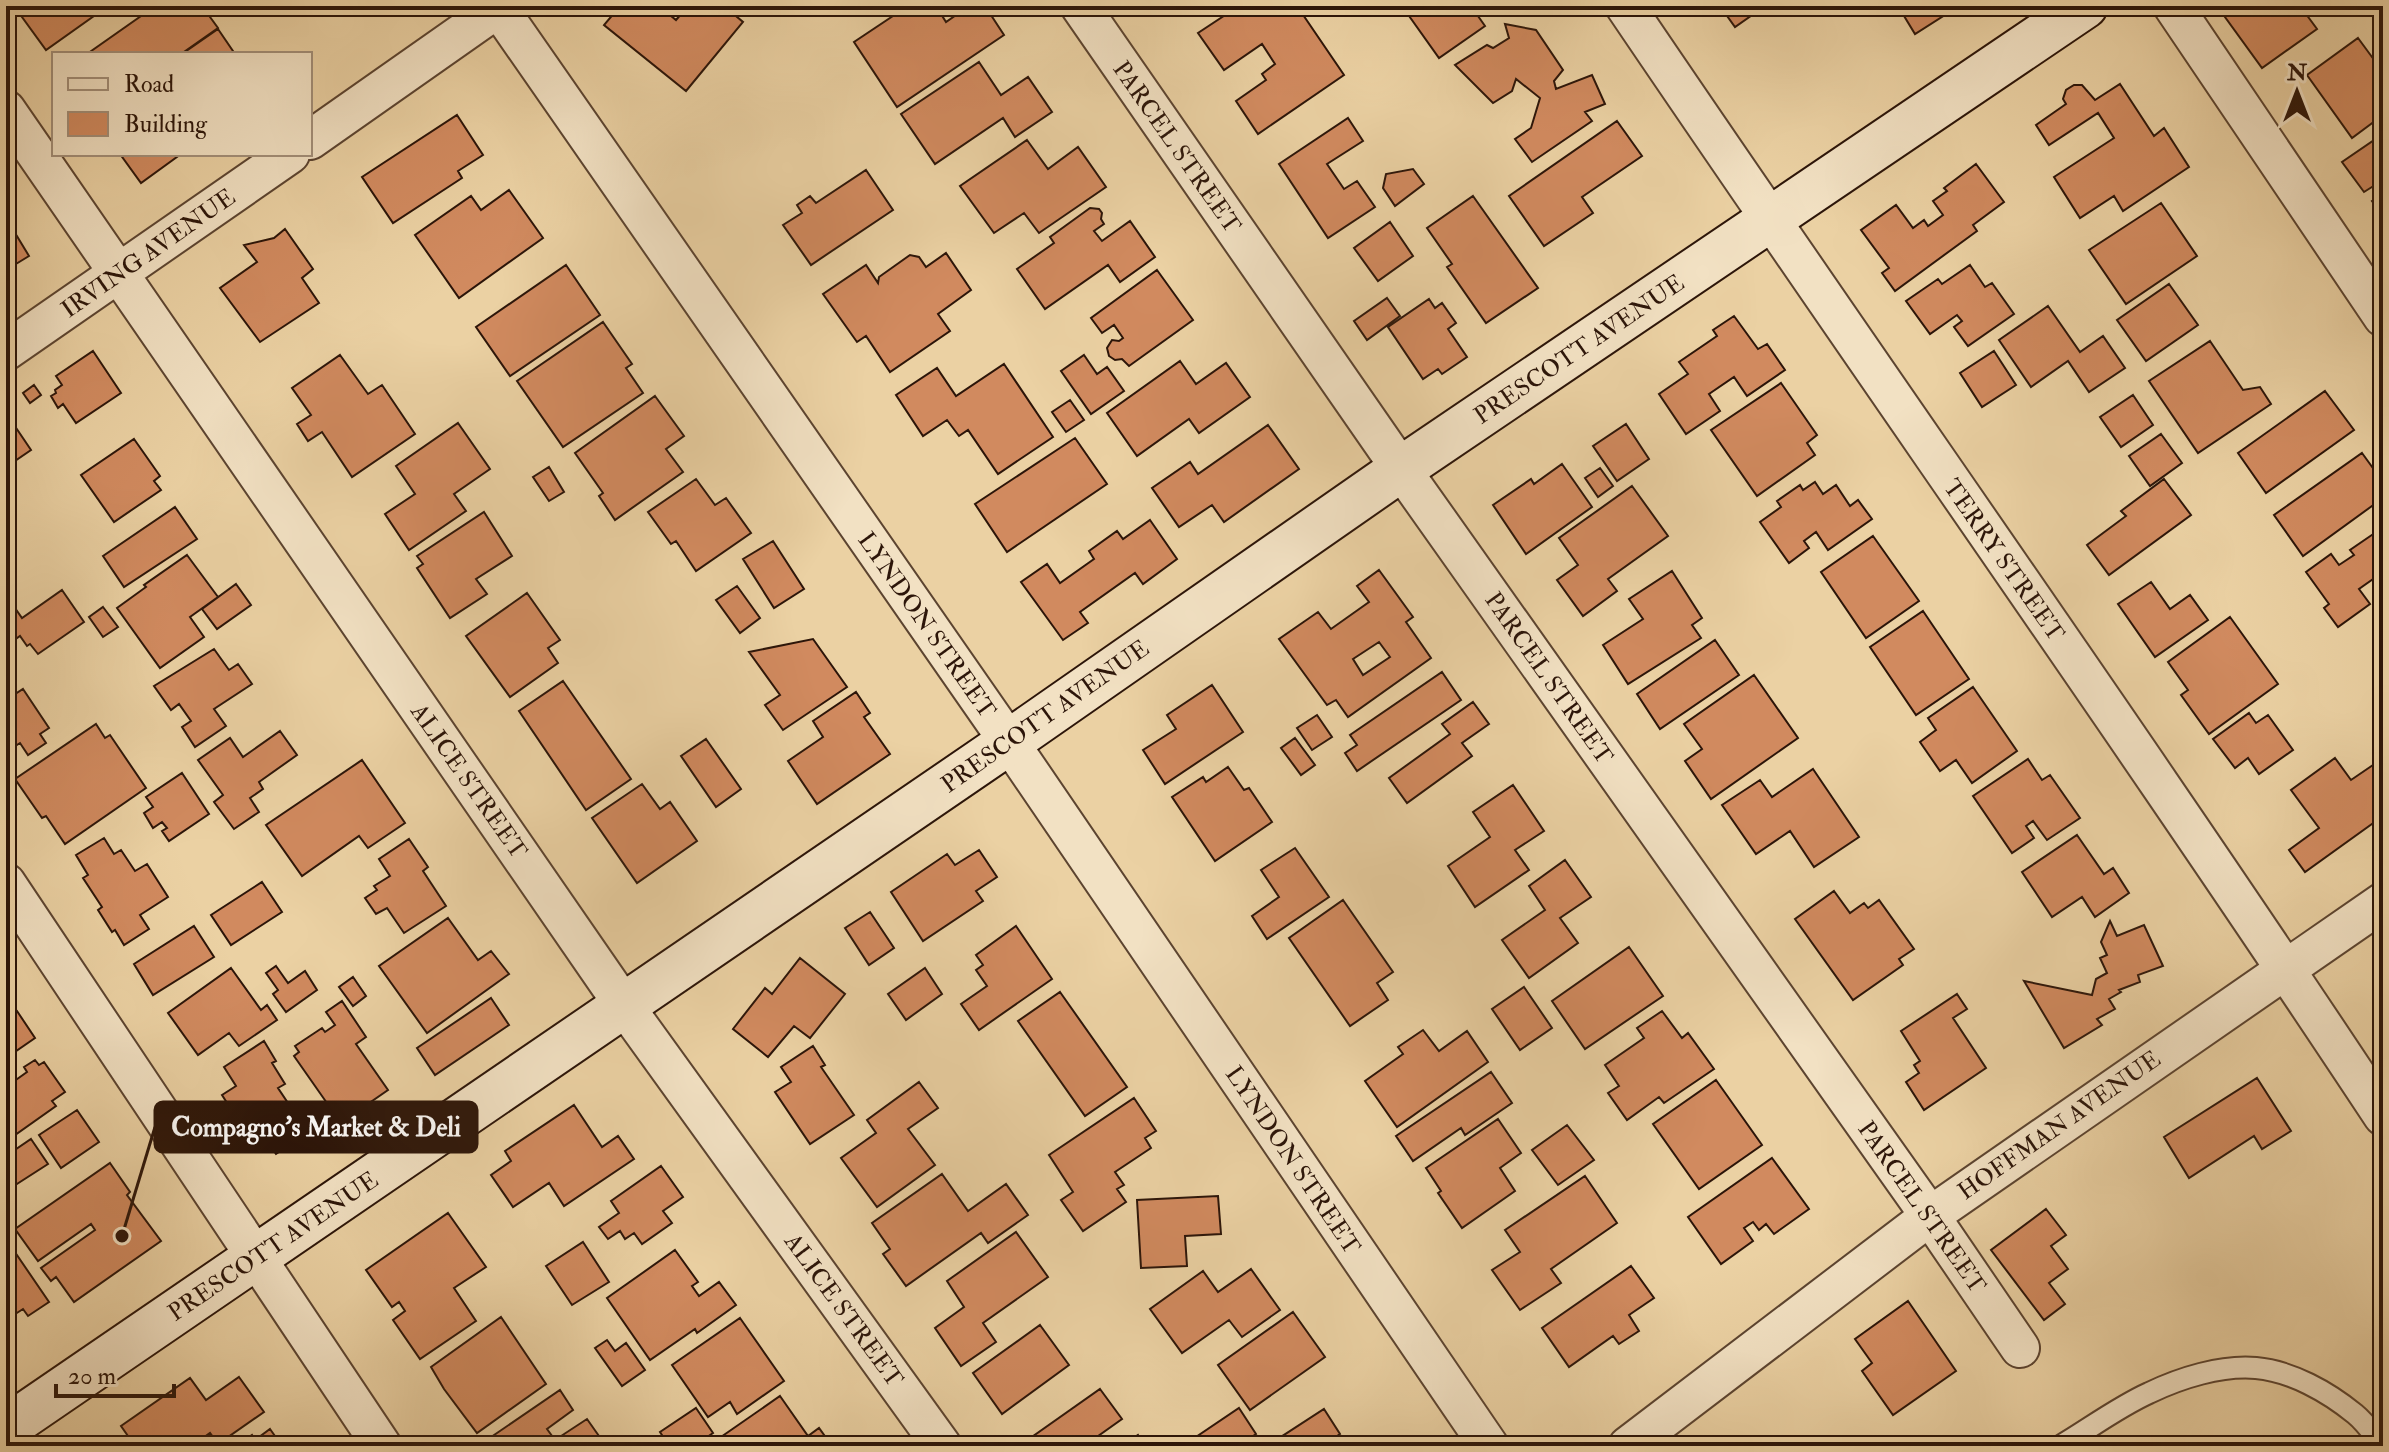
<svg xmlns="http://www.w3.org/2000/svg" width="2389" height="1452" font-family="'IM FELL Double Pica',serif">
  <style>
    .building { fill: #d18a5f; stroke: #2c1509; stroke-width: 2; fill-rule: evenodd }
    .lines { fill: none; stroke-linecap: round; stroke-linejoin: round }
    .lane-casing { stroke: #5c4430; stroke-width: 24 }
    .street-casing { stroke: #5c4430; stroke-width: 42 }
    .secondary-casing { stroke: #2c1509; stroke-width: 48 }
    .lane { stroke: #f2e1c3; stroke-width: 20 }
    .street { stroke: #f2e1c3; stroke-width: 38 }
    .secondary { stroke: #f2e1c3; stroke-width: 44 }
    .labels { text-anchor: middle; stroke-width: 8; stroke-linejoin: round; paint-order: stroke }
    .street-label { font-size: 24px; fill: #2c1509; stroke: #f2e1c3 }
    .leader { fill: none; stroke: #2c1509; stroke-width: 3 }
    .callout-dot { fill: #2c1509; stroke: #f2e1c3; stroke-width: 3 }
    .callout { fill: #2c1509; stroke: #2c1509; stroke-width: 3 }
    .callout-label { font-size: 26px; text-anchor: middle; font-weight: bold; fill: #fff }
  </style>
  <rect width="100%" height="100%" fill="#ebd1a3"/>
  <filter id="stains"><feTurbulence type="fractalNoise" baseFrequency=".0025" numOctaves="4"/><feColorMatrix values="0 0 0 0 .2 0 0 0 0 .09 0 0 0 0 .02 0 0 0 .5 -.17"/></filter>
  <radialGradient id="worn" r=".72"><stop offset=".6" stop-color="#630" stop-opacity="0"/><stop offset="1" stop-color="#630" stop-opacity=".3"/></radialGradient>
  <path class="building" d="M14,6H108L46,50Z
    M134,6H202L218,28L181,54H87L141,16Z
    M620,6H659L676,20L688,6H724L743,22L686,91L604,25Z
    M908,6H936L946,22L969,6H985L1004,35L897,107L854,42Z
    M1239,6H1297L1344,75L1258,134L1236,101L1266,80L1262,74L1275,64L1262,44L1224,70L1198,33Z
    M1402,6H1492L1478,16L1485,26L1439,58Z
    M1720,6H1765L1735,27Z
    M1898,6H1959L1915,34Z
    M2217,6H2317L2306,14L2317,29L2262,68Z
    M1505,24L1536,30L1563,70L1554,81L1556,89L1592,75L1605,104L1585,112L1592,121L1532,162L1515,139L1531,128L1540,98L1516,79L1512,91L1493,103L1455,65L1487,45L1493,48L1509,38Z
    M218,29L235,54H182Z
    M2358,38L2383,72V115L2352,138L2307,75Z
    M979,62L1001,95L1028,77L1052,112L1015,137L1003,118L935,164L901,114Z
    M2120,84L2154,136L2164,128L2189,167L2123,211L2114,196L2080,218L2054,177L2114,138L2098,113L2049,145L2036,125L2066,104L2063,99L2066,90L2074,85H2082L2095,100Z
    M457,115L483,155L458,171L462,178L393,223L362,177Z
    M1348,118L1363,141L1327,164L1344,189L1357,181L1375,207L1328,238L1279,164Z
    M1617,121L1642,156L1582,197L1593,213L1544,246L1509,196Z
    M2383,134V180L2364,192L2342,162Z
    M1027,140L1048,169L1078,147L1106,187L1039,233L1024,213L994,233L960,186Z
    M120,154H181L141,183Z
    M1976,164L2004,202L1973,225L1977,231L1895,291L1882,273L1889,268L1861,230L1896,205L1913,228L1924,220L1928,226L1943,215L1933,201L1947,191L1944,188Z
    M1413,169L1424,184L1395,206L1383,188L1386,174Z
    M866,170L893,210L811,265L783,225L802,213L797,205L810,196L816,203Z
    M509,190L543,238L459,298L415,235L471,196L481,210Z
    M2383,194V217L2372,201Z
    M1473,196L1538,288L1486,323L1447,267L1452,264L1427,228Z
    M2161,203L2197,256L2126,304L2089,250Z
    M1090,208L1099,209L1102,213L1101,219L1104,224L1094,231L1102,241L1130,221L1155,257L1120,282L1108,265L1045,309L1017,269L1054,243L1050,237Z
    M6,218L29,256L6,270Z
    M1390,222L1413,256L1378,281L1354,248Z
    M285,229L313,269L302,278L319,303L260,342L220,288L257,262L244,245L274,238Z
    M946,253L971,290L938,314L950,331L890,372L866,336L857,342L823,294L866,265L878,283L879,277L910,255L919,257L926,267Z
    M566,265L600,315L510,376L476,327Z
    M1970,265L1985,287L1992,283L2014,314L1968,346L1954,327L1962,321L1957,315L1930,334L1906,301L1938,279L1942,284Z
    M1157,270L1193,320L1129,366L1122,359L1115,360L1109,356L1107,348L1112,340L1119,341L1123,338L1114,325L1102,333L1091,318Z
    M2169,284L2198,325L2146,361L2117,320Z
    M1387,298L1400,316L1367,340L1354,321Z
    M1429,299L1435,308L1442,303L1456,323L1448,329L1467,357L1442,374L1438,369L1423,379L1388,327Z
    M2048,306L2080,352L2103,336L2125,368L2089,392L2068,361L2031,387L1999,340Z
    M1734,316L1758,349L1767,344L1785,370L1747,396L1734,377L1709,394L1720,411L1686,434L1659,394L1688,374L1679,362L1717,336L1713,330Z
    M603,322L632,364L626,368L643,393L563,447L517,381Z
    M2210,341L2243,390L2260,387L2271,404L2198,453L2149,381Z
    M93,351L121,393L76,423L63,404L58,408L51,396L56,393L55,390L62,385L56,376Z
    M1994,351L2016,385L1982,407L1960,373Z
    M340,355L368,394L382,385L415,434L352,477L322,432L308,441L297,424L311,415L292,388Z
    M1084,355L1097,374L1107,367L1124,391L1091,414L1061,371Z
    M1180,361L1196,384L1226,363L1250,397L1199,433L1189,419L1137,456L1107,413Z
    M1004,364L1053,437L998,474L968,430L959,436L947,420L923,436L896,395L937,368L956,396Z
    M1781,383L1817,435L1807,443L1815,455L1757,496L1711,430Z
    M34,385L41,395L30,403L23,393Z
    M2325,391L2354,430L2266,493L2238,453Z
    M2133,395L2153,425L2121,447L2100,417Z
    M655,396L684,436L666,449L683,472L615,520L599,496L603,493L575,453Z
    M1070,400L1084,420L1066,432L1052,412Z
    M6,413L31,450L6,467Z
    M458,423L490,469L454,494L466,511L409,550L385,514L415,494L396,466Z
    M1626,424L1649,459L1617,481L1593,446Z
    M1268,425L1299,469L1224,522L1212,505L1179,527L1152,488L1190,462L1198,474Z
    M2161,434L2182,463L2150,486L2129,456Z
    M1075,438L1107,484L1007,552L975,504Z
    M134,439L160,476L154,481L161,490L114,522L81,475Z
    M2362,453L2383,482V498L2303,556L2274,515Z
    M1562,464L1592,507L1526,554L1493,505L1531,479L1534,484Z
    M549,467L564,492L549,501L533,477Z
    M1600,468L1613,486L1598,497L1585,478Z
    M696,479L715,505L726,498L751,533L696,571L676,541L671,544L648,512Z
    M2164,479L2191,515L2109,575L2087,545L2126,516L2121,511Z
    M1815,482L1823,494L1836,485L1850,506L1858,500L1872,519L1828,550L1816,532L1804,541L1809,548L1789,563L1760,522L1781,507L1777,501L1800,485L1803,490Z
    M1632,486L1668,536L1608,579L1617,591L1583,616L1557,580L1578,565L1559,538Z
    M175,507L197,539L124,587L103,556Z
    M484,512L512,556L476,579L487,594L450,618L417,568L423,564L417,556Z
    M1150,520L1177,559L1143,584L1135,573L1080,612L1088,623L1063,640L1021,582L1047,564L1060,583L1094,559L1089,551L1117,531L1123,539Z
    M2382,528L2383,572L2359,589L2370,604L2338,627L2324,608L2329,604L2306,572L2331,554L2339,565L2354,555L2350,550Z
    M1873,536L1919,601L1866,638L1821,572Z
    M773,541L804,589L774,608L743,559Z
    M187,555L218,597L190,617L204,637L160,668L117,608L146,587L144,585Z
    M1379,570L1413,617L1406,622L1431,658L1348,717L1336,700L1327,705L1279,639L1318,612L1331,629L1369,602L1357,586ZM1379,642L1390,657L1363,675L1353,659Z
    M1672,571L1702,618L1692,625L1701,638L1628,684L1603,645L1643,619L1629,599Z
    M2151,582L2170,609L2190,595L2208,620L2155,657L2118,604Z
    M236,584L251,605L217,629L202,609Z
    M737,586L760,618L740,633L716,600Z
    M62,590L84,622L38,654L30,644L27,646L20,636L6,646V613L15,608L22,618Z
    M527,593L560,640L548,648L558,663L510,697L466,636Z
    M103,607L118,627L103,637L89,617Z
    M1923,611L1969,679L1916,715L1870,647Z
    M2230,617L2278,684L2209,734L2181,695L2188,690L2168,662Z
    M813,639L847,687L783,730L765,705L780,695L749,652Z
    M1715,640L1739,675L1660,729L1637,694Z
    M214,649L229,670L238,664L252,684L214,709L226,726L195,747L182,727L191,721L179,704L171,710L154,686Z
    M1442,672L1461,700L1357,771L1345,753L1357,745L1350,735Z
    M1754,675L1798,738L1711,799L1685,761L1702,749L1684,724Z
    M563,681L631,779L586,810L519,711Z
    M1212,685L1243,732L1165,784L1143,750L1176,729L1167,715Z
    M1973,687L2017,751L1972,783L1956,760L1940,771L1920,742L1936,730L1928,718Z
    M23,689L49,728L40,734L46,743L28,755L20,743L6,752V700Z
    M856,692L870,713L864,717L890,754L817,804L788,761L823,737L813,721Z
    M1473,702L1489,724L1462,743L1472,756L1407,803L1389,778L1450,734L1442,724Z
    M2249,713L2256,723L2268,715L2293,750L2259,774L2248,758L2235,768L2213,739Z
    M1317,715L1332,737L1312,750L1297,728Z
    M96,724L105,738L110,735L146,788L65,844L46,816L42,818L15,779Z
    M280,731L297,755L259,782L263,789L250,798L259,812L234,829L214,802L223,795L198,760L230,738L243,757Z
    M1295,738L1315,765L1301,775L1281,748Z
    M706,739L741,789L716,807L681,756Z
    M2335,758L2351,780L2376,763L2383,773V816L2305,872L2289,850L2319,828L2291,790Z
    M2028,759L2042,780L2050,775L2080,818L2047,840L2033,821L2026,826L2034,838L2012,853L1973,796Z
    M362,760L405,823L368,848L359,836L302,876L266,825Z
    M1228,767L1244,790L1249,788L1272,822L1215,861L1172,797L1203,777L1206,782Z
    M1813,769L1859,837L1814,867L1790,831L1756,854L1722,805L1760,780L1772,797Z
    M182,773L209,814L169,841L162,831L167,828L162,822L153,828L144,813L153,807L146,797Z
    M642,784L660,809L670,802L697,841L637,883L592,818Z
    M1513,785L1544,831L1515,850L1529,870L1475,907L1448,866L1490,837L1473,812Z
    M2077,835L2104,874L2113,868L2129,893L2095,917L2082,897L2052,917L2022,872Z
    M104,838L114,854L121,850L135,871L147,864L168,897L140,915L149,929L124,945L115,930L112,932L98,910L102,907L83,878L88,875L76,855Z
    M409,839L428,867L423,871L446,906L404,933L387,908L376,914L365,898L377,890L374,886L390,876L379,859Z
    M1295,848L1329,897L1267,939L1252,916L1279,897L1261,870Z
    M979,850L997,877L976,891L983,901L923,941L891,892L947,854L955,865Z
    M1565,860L1591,897L1560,918L1578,943L1529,978L1502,940L1545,910L1529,886Z
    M262,882L282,912L231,945L211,915Z
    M1834,891L1850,913L1864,903L1868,908L1879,900L1914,949L1899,959L1903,965L1853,1000L1795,919Z
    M1343,900L1393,972L1377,983L1388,1000L1350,1026L1289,938Z
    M870,912L894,948L869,965L845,928Z
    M448,918L478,960L491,951L509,974L427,1033L379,966Z
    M2110,921L2117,936L2144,925L2163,966L2138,975L2140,982L2119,990L2121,992L2109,999L2115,1009L2097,1019L2102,1025L2064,1048L2024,981L2092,995L2096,979L2107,973L2100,958L2107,955L2101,942Z
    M194,926L214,957L153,995L134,964Z
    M1016,926L1052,979L979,1030L961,1004L987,986L976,970L983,965L976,955Z
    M1629,947L1663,996L1585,1049L1552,1001Z
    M800,958L845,994L810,1038L794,1026L768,1057L733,1029L765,988L772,994Z
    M276,966L288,983L305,971L317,990L286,1012L273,994L278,990L266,973Z
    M231,968L261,1010L267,1005L277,1020L239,1046L229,1033L198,1055L168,1013Z
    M925,968L942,994L906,1020L888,994Z
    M353,977L366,996L353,1006L339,987Z
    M1524,987L1552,1028L1520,1050L1492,1009Z
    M1060,992L1127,1087L1085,1116L1018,1021Z
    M1957,994L1967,1009L1953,1018L1986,1068L1924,1110L1906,1082L1919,1073L1914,1065L1920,1061L1901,1031Z
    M491,998L509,1025L435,1075L417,1048Z
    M342,1001L366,1037L356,1044L388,1090L346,1119L342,1112L336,1116L294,1056L299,1052L295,1046L322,1028L325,1032L335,1025L326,1012Z
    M17,1011L35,1038L6,1058V1018Z
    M1662,1011L1682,1038L1688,1033L1714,1069L1664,1103L1659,1097L1627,1120L1608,1093L1619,1086L1605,1065L1644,1038L1637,1028Z
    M1423,1030L1439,1051L1467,1031L1488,1062L1397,1127L1365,1081L1403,1054L1398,1047Z
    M264,1041L276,1061L272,1063L285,1084L278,1088L308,1133L276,1154L266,1140L256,1148L222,1095L236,1086L224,1067Z
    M813,1046L825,1065L821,1067L854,1115L810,1144L775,1092L791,1082L781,1067Z
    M35,1060L39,1065L44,1062L65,1092L52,1101L56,1106L15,1135L6,1122V1087L27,1072L24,1067Z
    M1491,1072L1512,1103L1465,1135L1461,1128L1413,1161L1396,1136Z
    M2257,1078L2291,1131L2262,1149L2254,1136L2189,1178L2164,1137Z
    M1716,1080L1762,1145L1699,1189L1653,1124Z
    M919,1082L938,1108L908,1129L935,1165L877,1207L841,1158L876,1133L867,1120Z
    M1134,1098L1156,1131L1145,1138L1151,1148L1115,1172L1124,1185L1117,1189L1126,1202L1083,1231L1061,1200L1073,1192L1049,1155Z
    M574,1105L602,1147L618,1136L634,1159L564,1206L549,1183L513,1207L491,1175L511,1161L505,1151Z
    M77,1110L99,1142L61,1168L39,1135Z
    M1498,1119L1521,1153L1500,1168L1515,1191L1462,1228L1438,1193L1441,1191L1426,1168Z
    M1567,1125L1594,1160L1558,1185L1532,1150Z
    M31,1139L48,1164L6,1191V1156Z
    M1772,1158L1809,1209L1774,1234L1766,1224L1759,1230L1753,1222L1744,1228L1753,1241L1721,1264L1688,1217Z
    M110,1163L130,1192L127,1195L161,1241L74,1302L56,1277L51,1281L41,1268L95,1230L91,1224L38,1261L15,1229Z
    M661,1166L683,1197L663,1211L672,1223L642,1244L634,1233L625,1239L620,1231L608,1239L599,1227L619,1213L611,1201Z
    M942,1174L968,1211L1006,1184L1028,1215L988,1243L981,1233L906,1286L883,1254L890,1249L872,1223Z
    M1585,1176L1617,1223L1551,1269L1561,1283L1520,1310L1492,1270L1520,1252L1505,1230Z
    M1218,1196L1221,1234L1185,1236L1187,1266L1141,1268L1137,1200Z
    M2046,1209L2066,1235L2051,1246L2068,1269L2049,1283L2065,1304L2044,1320L1991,1250Z
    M448,1213L486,1267L454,1288L476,1321L420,1359L393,1320L405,1311L399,1302L392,1307L366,1270Z
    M1016,1232L1048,1277L983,1323L996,1342L961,1366L935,1328L964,1307L947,1281Z
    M6,1239L49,1302L28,1316L23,1309L6,1320Z
    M583,1242L609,1282L572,1305L546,1266Z
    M675,1250L698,1282L692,1286L699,1296L719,1282L736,1305L697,1333L695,1329L650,1360L607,1298Z
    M1631,1266L1654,1298L1629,1315L1639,1331L1619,1344L1613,1336L1569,1367L1542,1328Z
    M1251,1269L1280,1310L1242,1337L1229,1320L1182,1353L1150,1309L1203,1271L1218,1292Z
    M1908,1301L1956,1371L1893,1415L1862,1371L1872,1363L1855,1339Z
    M1293,1312L1325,1357L1250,1410L1218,1365Z
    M501,1317L546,1384L477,1433L444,1389L431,1367Z
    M740,1318L784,1381L737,1414L730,1402L708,1417L672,1365Z
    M1040,1325L1069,1365L1002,1414L973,1373Z
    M607,1340L615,1351L626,1343L645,1370L622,1386L595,1348Z
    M239,1377L264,1412L218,1444L210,1433L192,1446H135L121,1426L190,1378L206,1400Z
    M1100,1389L1122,1419L1084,1446H1034L1029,1439Z
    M560,1390L573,1410L547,1429L555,1440L587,1419L606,1446H478Z
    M780,1396L808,1436L819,1428L832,1446H708Z
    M696,1408L713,1433L694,1446H669L660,1432Z
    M1239,1408L1256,1434L1239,1446H1198L1193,1439Z
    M1324,1409L1340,1434L1325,1444L1326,1446H1267Z
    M270,1429L282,1446H236L252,1435L255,1440Z
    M1138,1435L1145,1446H1122Z"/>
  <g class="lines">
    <defs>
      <path id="lane" d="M2060,1446C2089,1429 2118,1407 2149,1393C2180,1378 2221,1365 2256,1368C2291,1371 2328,1392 2355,1414C2365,1422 2374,1435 2383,1446"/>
      <path id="street" d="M497,6L1009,742L1489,1446
        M1080,6L1401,469L1930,1216L2020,1348
        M1625,6C1876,377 2136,742 2383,1116
        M2173,6L2383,317
        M6,110L623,1004L942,1446
        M310,140L498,8
        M6,351L290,154
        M6,883L382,1446
        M1628,1446L1930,1216L2383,902"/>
      <path id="secondary" d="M6,1428L1009,742L1401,469L2085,6"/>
    </defs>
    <use href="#lane" class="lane-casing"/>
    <use href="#street" class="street-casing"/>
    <use href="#secondary" class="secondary-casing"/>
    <use href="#lane" class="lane"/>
    <use href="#street" class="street"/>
    <use href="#secondary" class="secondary"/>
  </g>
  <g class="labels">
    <g class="street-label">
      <text transform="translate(1177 147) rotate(55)" y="8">PARCEL STREET</text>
      <text transform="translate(148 253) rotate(-35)" y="8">IRVING AVENUE</text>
      <text transform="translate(1579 349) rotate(-34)" y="8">PRESCOTT AVENUE</text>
      <text transform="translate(2004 560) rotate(55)" y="8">TERRY STREET</text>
      <text transform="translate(927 625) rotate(55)" y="8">LYNDON STREET</text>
      <text transform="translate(1549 678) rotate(55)" y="8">PARCEL STREET</text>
      <text transform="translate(1045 716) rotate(-35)" y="8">PRESCOTT AVENUE</text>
      <text transform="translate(469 781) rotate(55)" y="8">ALICE STREET</text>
      <text transform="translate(2059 1125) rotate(-35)" y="8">HOFFMAN AVENUE</text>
      <text transform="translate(1293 1160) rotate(56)" y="8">LYNDON STREET</text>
      <text transform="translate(1922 1207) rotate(55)" y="8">PARCEL STREET</text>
      <text transform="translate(273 1246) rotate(-34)" y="8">PRESCOTT AVENUE</text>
      <text transform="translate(844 1310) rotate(54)" y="8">ALICE STREET</text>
    </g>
  </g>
  <path class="leader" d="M122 1236L155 1127"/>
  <circle class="callout-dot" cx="122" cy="1236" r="8"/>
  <rect class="callout" x="155" y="1102" width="322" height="50" rx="8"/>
  <g class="callout-label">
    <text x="316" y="1136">Compagno's Market &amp; Deli</text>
  </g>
  <rect width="2389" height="1452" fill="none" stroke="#ebd1a3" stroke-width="32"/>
  <rect x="8" y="8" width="2373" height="1436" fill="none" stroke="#2c1509" stroke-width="4"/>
  <rect x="16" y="16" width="2357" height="1420" fill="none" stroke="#2c1509" stroke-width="2"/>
  <rect x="52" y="52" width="260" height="104" fill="#f2e1c3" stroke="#a38f79" stroke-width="2"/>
  <rect x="68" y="78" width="40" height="12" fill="#f2e1c3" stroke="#a38f79" stroke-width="2"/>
  <text x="124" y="92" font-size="24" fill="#2c1509">Road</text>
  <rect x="68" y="112" width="40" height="24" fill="#d18a5f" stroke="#a38f79" stroke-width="2"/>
  <text x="124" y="132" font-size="24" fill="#2c1509">Building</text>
  <g transform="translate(2297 92)" stroke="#f2e1c3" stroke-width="6" paint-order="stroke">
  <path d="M0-6L14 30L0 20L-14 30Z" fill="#2c1509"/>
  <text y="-12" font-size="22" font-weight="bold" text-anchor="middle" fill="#2c1509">N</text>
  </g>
  <path d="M56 1384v12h118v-12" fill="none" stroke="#2c1509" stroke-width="4"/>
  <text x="68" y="1384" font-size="24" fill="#2c1509" stroke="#f2e1c3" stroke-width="6" paint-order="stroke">20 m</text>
  <rect width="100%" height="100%" filter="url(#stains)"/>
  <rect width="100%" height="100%" fill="url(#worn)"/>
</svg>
